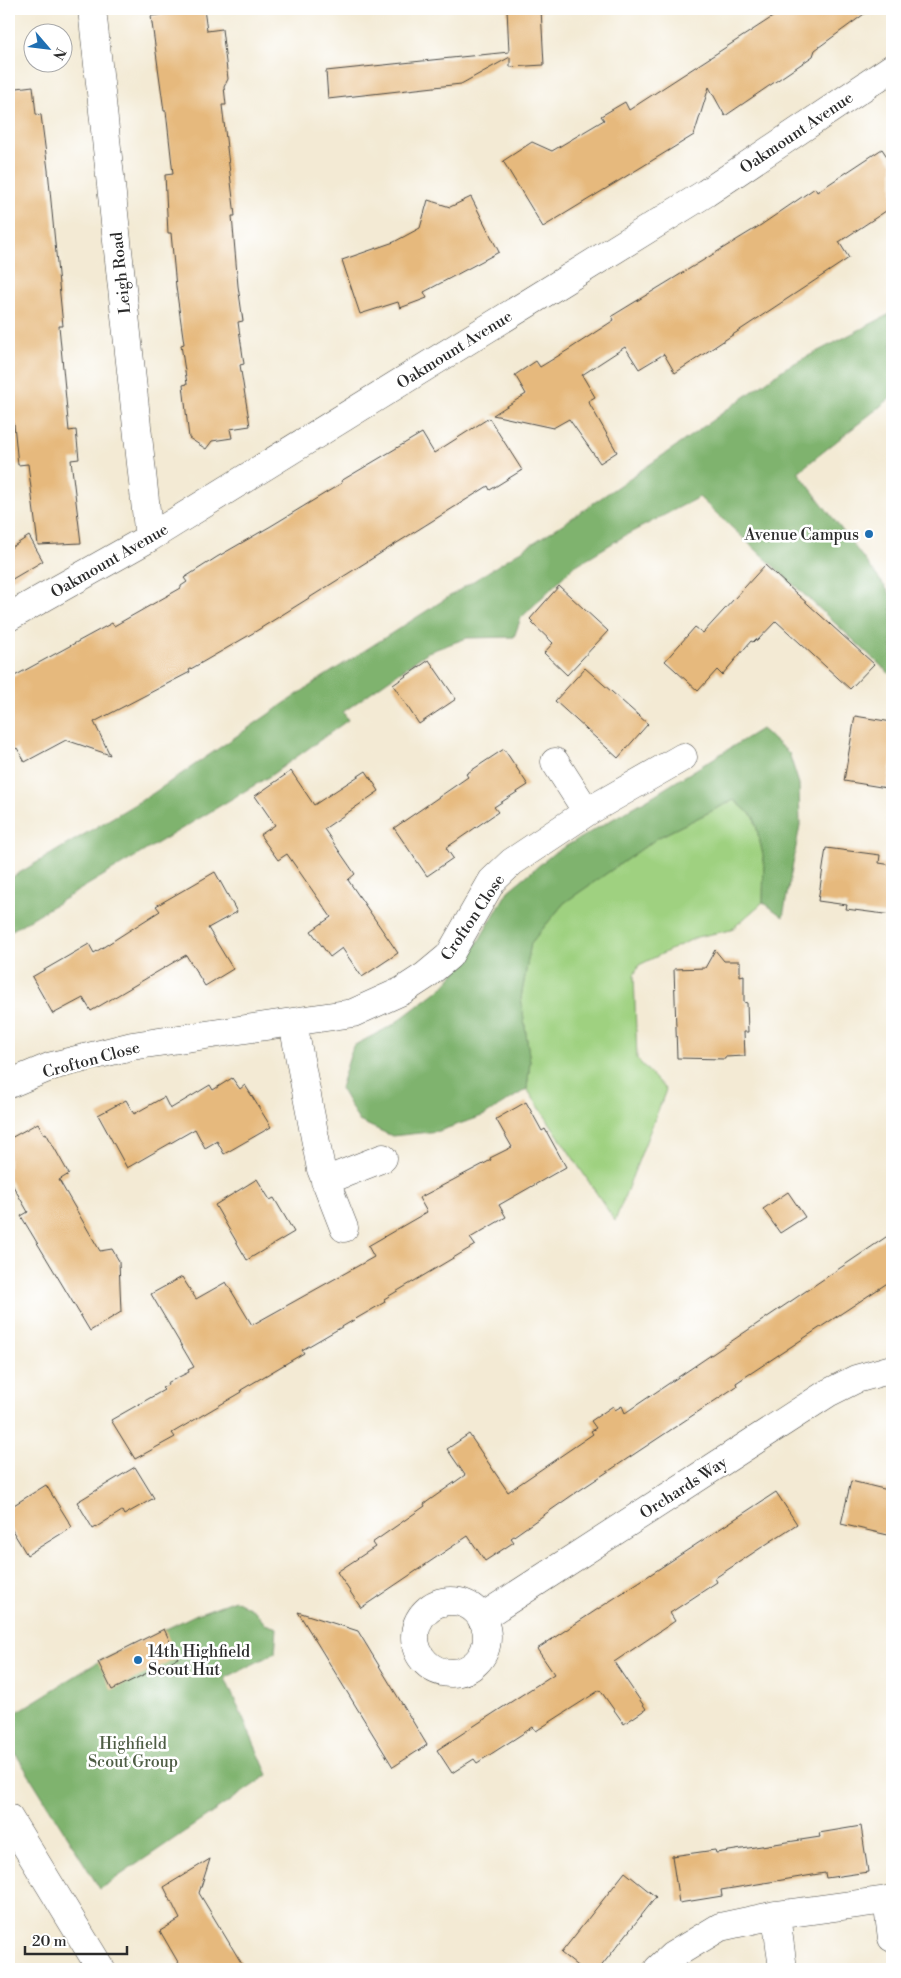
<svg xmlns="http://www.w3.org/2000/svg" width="901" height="1978" font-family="'Libre Bodoni',serif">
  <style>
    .green { fill: #9fd180; stroke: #657e56 }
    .forest { fill: #7fb36e; stroke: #556f4c }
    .building { fill: #e6b97d }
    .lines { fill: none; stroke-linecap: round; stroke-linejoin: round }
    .minor-casing { stroke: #494844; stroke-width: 29 }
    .minor { stroke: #fff; stroke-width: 28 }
    .poi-dot { fill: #1f6fb2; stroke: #fff; stroke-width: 2 }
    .labels { text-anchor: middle; stroke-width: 5; stroke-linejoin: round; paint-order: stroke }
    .street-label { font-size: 16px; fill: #2b2b2b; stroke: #fff }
    .poi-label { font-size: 16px; fill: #2b2b2b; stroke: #fff; text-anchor: end }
    .park-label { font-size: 16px; fill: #4e5d44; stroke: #fff }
  </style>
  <rect width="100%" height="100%" fill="#fff"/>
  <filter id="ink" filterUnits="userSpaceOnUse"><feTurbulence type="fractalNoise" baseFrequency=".02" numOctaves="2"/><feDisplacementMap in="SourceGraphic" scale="10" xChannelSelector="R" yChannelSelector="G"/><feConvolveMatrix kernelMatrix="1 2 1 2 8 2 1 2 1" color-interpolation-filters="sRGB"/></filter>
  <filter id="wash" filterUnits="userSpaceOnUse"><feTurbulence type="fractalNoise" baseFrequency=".0096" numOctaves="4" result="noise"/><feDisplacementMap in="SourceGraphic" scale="20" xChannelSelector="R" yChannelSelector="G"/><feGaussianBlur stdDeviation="1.12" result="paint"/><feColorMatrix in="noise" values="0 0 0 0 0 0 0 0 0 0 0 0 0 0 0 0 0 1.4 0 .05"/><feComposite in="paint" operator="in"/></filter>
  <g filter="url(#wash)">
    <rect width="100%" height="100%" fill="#f3ead4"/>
    <path class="green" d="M734,800L754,817L764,859L763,902L731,930L697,937L639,965L634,975L637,1059L666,1090L615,1221L527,1089L530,1062L521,998L531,943L564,903L659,837Z"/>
    <path class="forest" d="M892,313V397L798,472L892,596V676L699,497L626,535L573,567L521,618L514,637L467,638L428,652L343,712L348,720L270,776L9,932V879L152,794L320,679L569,520L682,442L785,368Z
      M761,729L789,753L799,784L800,825L783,917L763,902L764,859L754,817L734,800L659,837L564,903L531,943L521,998L530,1062L527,1089L485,1115L439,1131L392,1136L359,1121L340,1088L353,1046L391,1026L444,986L472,952L508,891L554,853L651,797Z
      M235,1600L255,1611L265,1624L277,1628L275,1653L225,1678L268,1775L100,1889L9,1743V1717L98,1662L197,1614Z"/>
    <g id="blocks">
      <path class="building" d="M204,9L207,31L222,29L228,79L224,87L226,105H222L235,216H232L238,286L243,321L238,322L244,364L240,365L250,426L230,429L232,438L212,441L206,449L189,438L183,385L187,384L181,345L184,344L176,287L171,233H168L165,175L173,174L166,111H164L151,16Z
        M507,9H541L544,65L510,67V57L461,84L328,99L326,71L509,52Z
        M785,9H871L815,50L813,56L725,116L709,87L694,135L543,227L503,161L532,142L552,151L604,120L601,116L625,102L629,110Z
        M33,86L36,114L41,115L48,170L63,326H59L69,431L76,430L79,459L71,460L81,543L38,545L28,464L18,465L14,424H9V383L12,382L9,335V89Z
        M882,149L892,164V207L839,242L849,258L675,373L664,354L639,369L625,347L582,375L595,397L588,401L617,452L600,463L569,419L553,428L493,415L526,394L515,375L536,361L540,367L568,350L614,320L612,316L761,225L815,188L817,192Z
        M471,197L499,252L424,292L427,298L400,308L398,302L360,314L342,260L394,242L420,228L428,200L450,207Z
        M489,418L522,470L490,490L488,486L253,633L189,670L190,672L94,722L110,755L66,740L25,762L17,748L9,753V679L112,623L114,626L181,588V586L187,582L184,578L217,557L271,526L342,483L341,481L422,433L434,453Z
        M29,536L43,561L9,581V549Z
        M765,565L874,664L850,689L776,621L757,641L756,639L753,642L751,641L722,675L717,670L698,691L665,661L695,627L703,633Z
        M559,586L608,631L567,675L544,653L553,643L532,623L533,622L530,619Z
        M429,660L456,699L419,724L393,685Z
        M585,668L648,724L618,758L555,701Z
        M855,716L892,722V756L887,788L844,781Z
        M504,749L528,785L494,807L498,812L446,848L453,858L427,876L394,828L468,777L466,774Z
        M291,771L314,805L366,771L379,791L324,829L355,874L348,880L398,953L362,977L342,948L330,957L311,931L331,917L287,854L278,860L260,835L275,825L255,796Z
        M826,848L880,855L879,863L892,865V915L846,909L847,905L818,901Z
        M215,872L237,912L208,928L233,969L205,986L186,955L91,1011L83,998L53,1014L32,977L89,944L94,953L160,911L156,906Z
        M715,950L724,961H740V976L744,975V1002L747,1003L748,1032H744L745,1056L725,1057V1059L677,1058L674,969L705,968Z
        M232,1078L240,1089L245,1085L271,1127L224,1154L217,1141L205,1148L195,1129L127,1168L98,1115L126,1100L134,1114L164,1097L170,1109L210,1085L213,1090Z
        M526,1102L542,1131L545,1129L566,1167L499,1205L506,1217L470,1238L475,1245L384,1299L385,1302L302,1350L304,1353L241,1390L242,1392L172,1433L175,1437L135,1459L111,1420L164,1390L162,1388L168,1385L167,1383L189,1372L188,1370L194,1367L151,1294L182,1277L196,1299L226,1282L252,1325L374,1257L368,1246L427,1212L419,1198L491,1160L490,1158L512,1147L496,1119Z
        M38,1123L44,1134L46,1133L69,1174L59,1180L100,1251L112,1249L119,1261L121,1312L90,1331L21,1216L28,1212L9,1179V1139Z
        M257,1179L270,1200L274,1198L294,1232L247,1260L215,1205Z
        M788,1192L805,1217L780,1233L763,1209Z
        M892,1233V1280L736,1383L737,1386L571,1496L511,1538L514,1542L485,1561L468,1536L361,1608L337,1572L375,1547L372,1543L425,1506L424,1504L465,1475L447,1449L469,1434L508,1492L593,1434L591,1431L596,1428L591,1421L613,1406L615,1410L622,1406L625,1413Z
        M135,1467L154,1498L124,1515L122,1511L93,1529L77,1502Z
        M851,1481L892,1491V1536L841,1524Z
        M46,1485L72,1527L27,1555L9,1525V1508Z
        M776,1492L797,1524L715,1578L717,1582L670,1613L675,1621L614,1662L646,1709L624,1724L600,1690L536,1731L533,1727L477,1763L474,1759L452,1773L437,1750L554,1674L537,1649Z
        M298,1612L358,1631L427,1745L393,1767Z
        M164,1629L178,1658L112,1690L98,1662Z
        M861,1826L868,1872L826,1878L825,1873L721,1890L722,1896L679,1903L672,1856L715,1850L716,1853L820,1837L819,1833Z
        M210,1859L199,1893L245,1969H182L160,1931L180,1919L164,1887Z
        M625,1872L656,1897L599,1969H581L561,1953Z"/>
    </g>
  </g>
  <g filter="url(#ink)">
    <use href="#blocks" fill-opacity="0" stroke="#494844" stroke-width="1"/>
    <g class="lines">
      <defs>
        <path id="minor" d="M92,9L149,538
          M9,617L149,538L706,193L892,68
          M555,762L587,812
          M293,1023L321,1169L344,1228
          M9,1084L52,1066L132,1046L353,1013L402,991L425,976L449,956L492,881L512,862L587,812L683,757
          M325,1181L383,1158
          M415 1637a36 36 0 1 1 72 0a36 36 0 1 1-72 0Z
          M481,1618L828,1393L856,1379L892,1369
          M9,1818L101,1969
          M887,1900L892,1938
          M776,1915L783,1969
          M658,1969L672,1956L720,1927L776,1915L887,1900L892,1902"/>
      </defs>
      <use href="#minor" class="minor-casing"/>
      <use href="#minor" class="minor"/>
    </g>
  </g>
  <g class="poi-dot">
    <circle cx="869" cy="534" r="5"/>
    <circle cx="138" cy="1660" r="5"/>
  </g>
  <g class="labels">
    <g class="street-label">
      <text transform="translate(796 132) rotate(-34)" y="6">Oakmount Avenue</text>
      <text transform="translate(120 273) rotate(-96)" y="6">Leigh Road</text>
      <text transform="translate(454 349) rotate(-32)" y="6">Oakmount Avenue</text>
      <text transform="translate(109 560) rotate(-30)" y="6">Oakmount Avenue</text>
      <text transform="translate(472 917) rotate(-56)" y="6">Crofton Close</text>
      <text transform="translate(91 1059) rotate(-15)" y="6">Crofton Close</text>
      <text transform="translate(683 1487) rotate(-33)" y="6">Orchards Way</text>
    </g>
    <g class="poi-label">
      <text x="859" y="540">Avenue Campus</text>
      <text x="148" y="1657" text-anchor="start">14th Highfield<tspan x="148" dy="18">Scout Hut</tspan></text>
    </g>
    <g class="park-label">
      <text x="133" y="1749">Highfield<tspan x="133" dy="18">Scout Group</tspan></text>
    </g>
  </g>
  <rect width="901" height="1978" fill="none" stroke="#fff" stroke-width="30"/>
  <g transform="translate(48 48) rotate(118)"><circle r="24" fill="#ffffff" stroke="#aaaaaa"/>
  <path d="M0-4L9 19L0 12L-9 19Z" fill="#1f6fb2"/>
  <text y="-8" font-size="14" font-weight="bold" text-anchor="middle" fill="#2b2b2b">N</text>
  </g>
  <path d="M25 1946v8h102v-8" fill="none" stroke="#2b2b2b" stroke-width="2.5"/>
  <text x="32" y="1946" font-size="15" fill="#2b2b2b" stroke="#ffffff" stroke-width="4" paint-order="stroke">20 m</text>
</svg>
